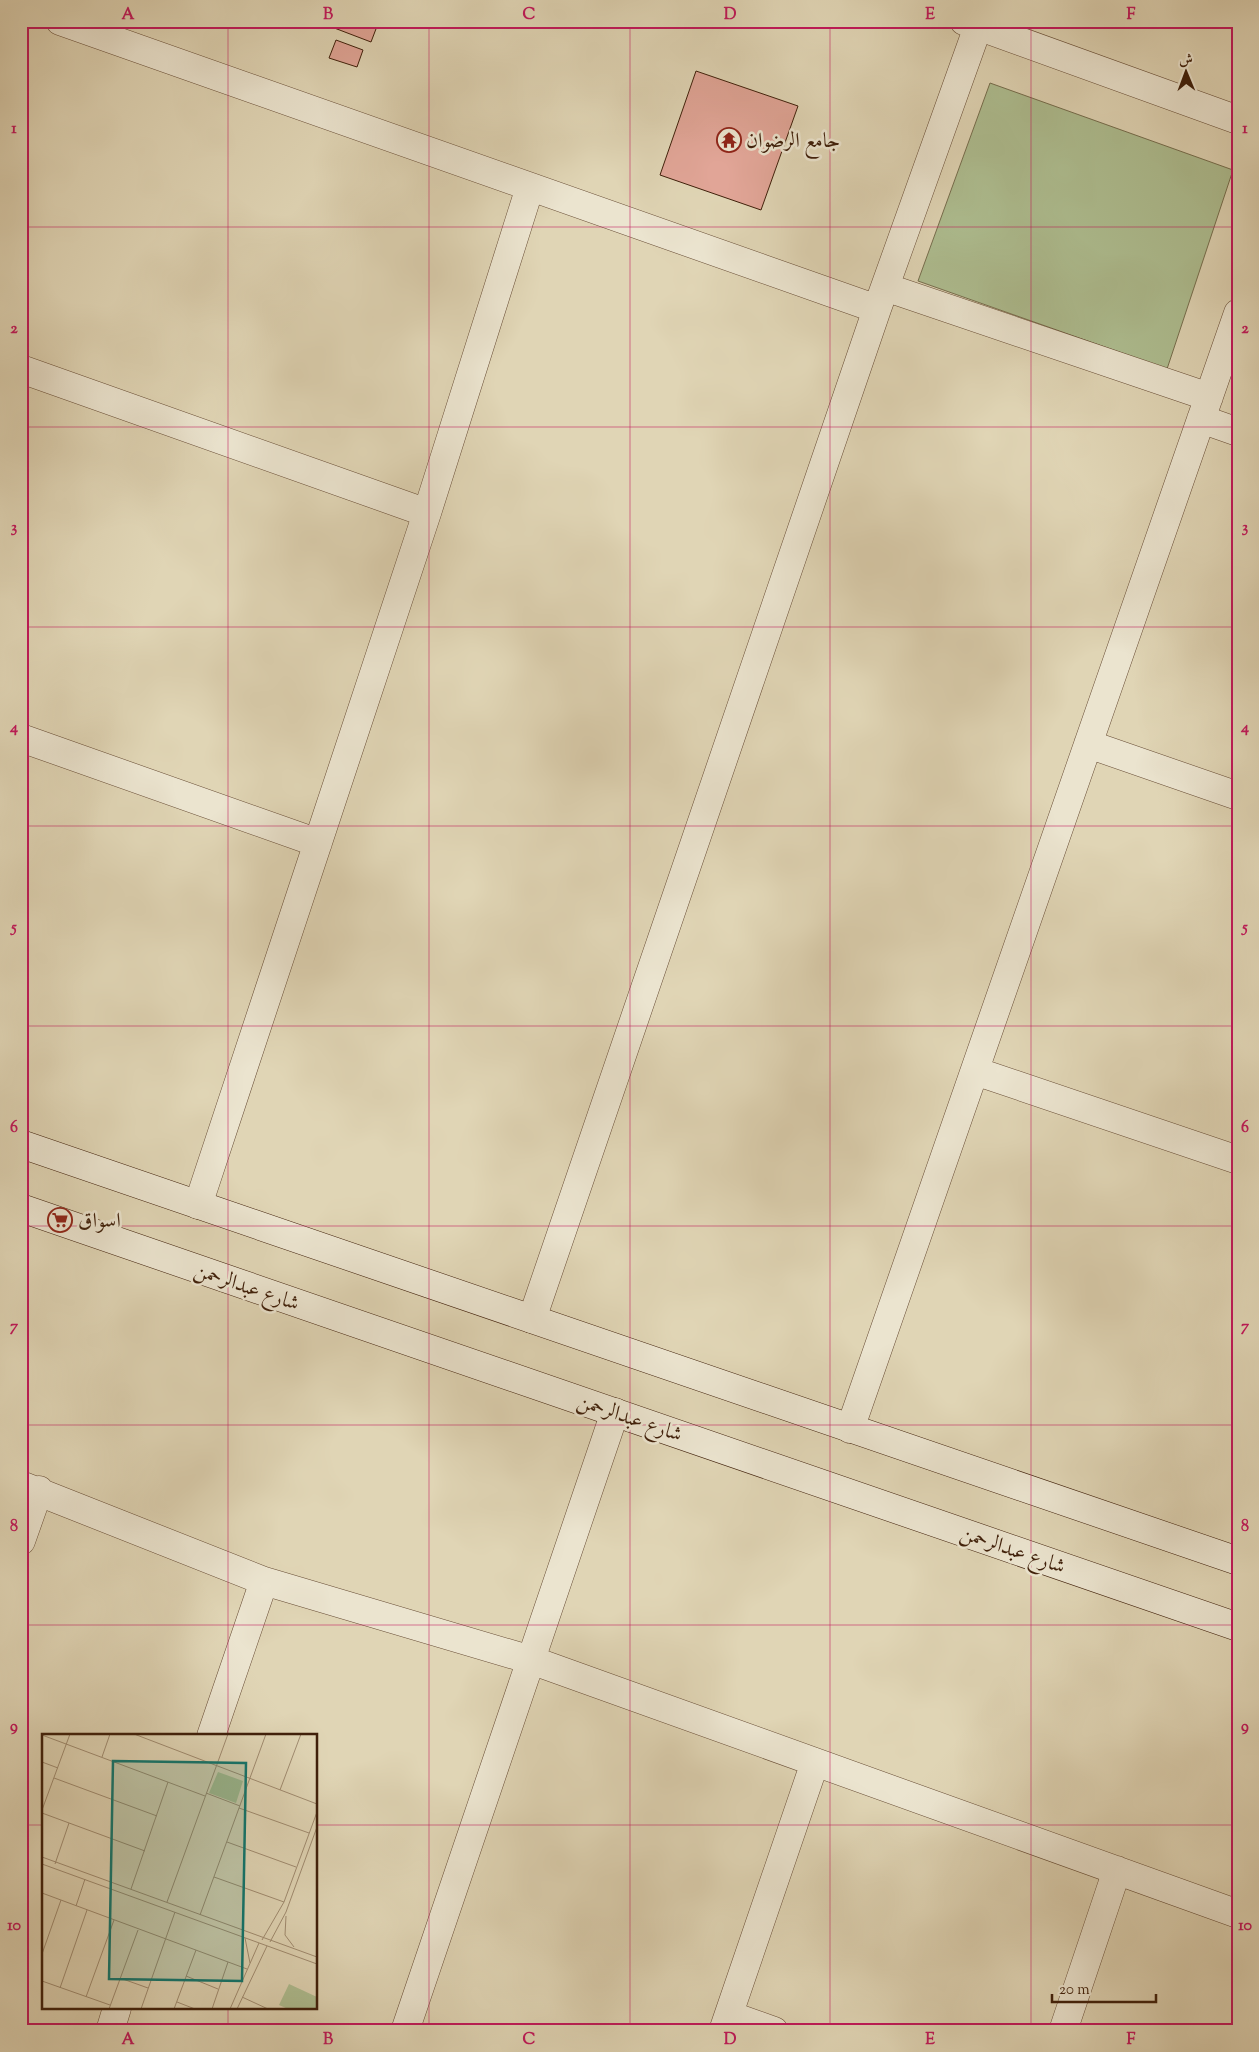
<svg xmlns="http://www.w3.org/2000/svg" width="1259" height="2052" font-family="'Sorts Mill Goudy',Amiri,serif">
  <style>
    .green { fill: #aebe91; stroke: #766e4e }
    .building { fill: #e1a597; stroke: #3f1f0a }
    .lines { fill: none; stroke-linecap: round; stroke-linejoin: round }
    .street-casing { stroke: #674c35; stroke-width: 29 }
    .secondary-casing { stroke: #3f1f0a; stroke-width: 29 }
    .street { stroke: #ebe4cf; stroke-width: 28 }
    .secondary { stroke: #ebe4cf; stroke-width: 28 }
    .grid { fill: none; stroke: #c2185b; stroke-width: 1; stroke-opacity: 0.55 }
    .labels { text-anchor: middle; stroke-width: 5; stroke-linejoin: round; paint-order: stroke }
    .poi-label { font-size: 21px; fill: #3f1f0a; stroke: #ebe4cf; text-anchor: start }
    .street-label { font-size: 21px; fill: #3f1f0a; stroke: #ebe4cf }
    .inset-road { fill: none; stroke: #a08c71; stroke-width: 1 }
    .view { fill: #0f766e; fill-opacity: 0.15; stroke: #0f766e; stroke-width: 2.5 }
    .inset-edge { fill: none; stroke: #3f1f0a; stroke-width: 2.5 }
    .neatline { fill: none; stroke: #c2185b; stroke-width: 2 }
    .grid-label { font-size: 16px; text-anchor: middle; font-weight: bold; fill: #c2185b }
  </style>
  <rect width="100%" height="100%" fill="#e0d5b5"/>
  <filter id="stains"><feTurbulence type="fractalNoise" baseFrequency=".004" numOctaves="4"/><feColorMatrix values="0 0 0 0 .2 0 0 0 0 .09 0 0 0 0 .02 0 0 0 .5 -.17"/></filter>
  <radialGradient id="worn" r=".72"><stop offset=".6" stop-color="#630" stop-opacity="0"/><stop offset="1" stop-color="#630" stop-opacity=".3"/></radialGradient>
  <path class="green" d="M990,83L1233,170L1167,369L918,281Z"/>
  <path class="building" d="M316,21H379L371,42Z
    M336,40L363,50L357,67L329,58Z
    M696,71L798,106L761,210L660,175Z"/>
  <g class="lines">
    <defs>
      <path id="street" d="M60,21L877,309
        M964,21L1238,120
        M885,287L1209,397
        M21,369L427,513
        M1201,419L1238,432
        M21,738L318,843
        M1088,744L1238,796
        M975,1071L1238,1160
        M198,1205L427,513L530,187
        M532,1319L877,309L980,21
        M850,1429L1238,313
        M21,1485L264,1581L531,1660L1238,1914
        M21,1541L39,1490
        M211,1736L264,1581
        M729,2015L774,2031
        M110,2031L117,2008
        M405,2031L615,1412
        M723,2031L815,1762
        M1063,2031L1117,1870"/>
      <path id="secondary" d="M21,1144L1238,1561
        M21,1208L1238,1627"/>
    </defs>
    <use href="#street" class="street-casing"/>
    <use href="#secondary" class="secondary-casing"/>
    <use href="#street" class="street"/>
    <use href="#secondary" class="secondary"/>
  </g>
  <path class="grid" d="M228,21V1736M429,21V2031M630,21V2031M830,21V2031M1031,21V2031M21,227H1238M21,427H1238M21,627H1238M21,826H1238M21,1026H1238M21,1226H1238M21,1425H1238M21,1625H1238M21,1825H44M316,1825H1238M228,2008V2031"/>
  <defs>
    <symbol id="temple-ring" viewBox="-11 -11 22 22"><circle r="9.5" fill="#ebe4cf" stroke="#8f2418" stroke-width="1.5"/><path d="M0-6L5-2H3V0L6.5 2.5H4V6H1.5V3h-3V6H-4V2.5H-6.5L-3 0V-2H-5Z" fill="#8f2418"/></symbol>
    <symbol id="supermarket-ring" viewBox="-11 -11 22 22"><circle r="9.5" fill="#ebe4cf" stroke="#8f2418" stroke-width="1.5"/><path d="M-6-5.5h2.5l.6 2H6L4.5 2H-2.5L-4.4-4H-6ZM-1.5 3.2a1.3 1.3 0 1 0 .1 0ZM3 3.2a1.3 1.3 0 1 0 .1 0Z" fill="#8f2418"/></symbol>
  </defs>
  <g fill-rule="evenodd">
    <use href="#temple-ring" x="715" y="126" width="28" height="28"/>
    <use href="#supermarket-ring" x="46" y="1206" width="28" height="28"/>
  </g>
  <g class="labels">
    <g class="poi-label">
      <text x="746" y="147">جامع الرضوان</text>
      <text x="78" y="1227">اسواق</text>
    </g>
    <g class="street-label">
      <text transform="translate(247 1286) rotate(19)" y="7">شارع عبدالرحمن</text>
      <text transform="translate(630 1417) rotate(19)" y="7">شارع عبدالرحمن</text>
      <text transform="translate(1013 1549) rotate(19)" y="7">شارع عبدالرحمن</text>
    </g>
  </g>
  <g transform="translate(42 1734)">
    <rect width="275" height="275" fill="#e0d5b5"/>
    <path d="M176,38L201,47L194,69L167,59ZM247,250L275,263V275H246L237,271Z" fill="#aebe91"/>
    <path class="inset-road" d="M92,0L275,70M0,1L163,62M60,23L68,0M0,28L16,34M12,44L115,82M238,56L259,0M164,59L198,72M197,74L267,99M0,76L28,0M0,79L103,117M185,108L254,133M0,123L275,223M0,130L275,230M13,130L27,89M172,143L242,168M89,155L126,48M0,159L205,235M125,168L186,0M34,172L43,145M158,181L224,0M244,182L243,201L252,213M203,204L208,229M220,206L242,168L275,78M228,208L244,178L275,93M0,220L19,166M144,242L176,255M78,244L106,254M0,247L68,271M18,254L45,176M44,263L72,186M200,263L226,275M135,268L153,275M67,275L96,196M99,275L133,178M132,275L154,216M170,275L186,228M188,275L217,209M195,275L225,212"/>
    <path class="view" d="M71,27L204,29L200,247L67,245Z"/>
    <rect width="275" height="275" class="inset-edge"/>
  </g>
  <rect width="1259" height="2052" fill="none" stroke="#e0d5b5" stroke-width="55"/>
  <g transform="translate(1186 72) rotate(359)" stroke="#ebe4cf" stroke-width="4" paint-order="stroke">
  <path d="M0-4L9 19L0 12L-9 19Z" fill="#3f1f0a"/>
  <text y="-8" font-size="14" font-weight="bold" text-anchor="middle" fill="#3f1f0a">ش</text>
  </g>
  <path d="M1052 1994v8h104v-8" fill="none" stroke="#3f1f0a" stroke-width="2.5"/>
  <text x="1059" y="1994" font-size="15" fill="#3f1f0a" stroke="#ebe4cf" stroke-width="4" paint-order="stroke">20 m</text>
  <rect x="28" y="28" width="1204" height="1996" class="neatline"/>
  <g class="grid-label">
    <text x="128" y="19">A</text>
    <text x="328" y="19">B</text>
    <text x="529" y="19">C</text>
    <text x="730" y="19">D</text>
    <text x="930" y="19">E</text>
    <text x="1131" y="19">F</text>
    <text x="14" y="133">1</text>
    <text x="1245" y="133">1</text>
    <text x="14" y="333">2</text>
    <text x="1245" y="333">2</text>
    <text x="14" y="532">3</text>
    <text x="1245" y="532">3</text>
    <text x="14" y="732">4</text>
    <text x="1245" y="732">4</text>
    <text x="14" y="932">5</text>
    <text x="1245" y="932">5</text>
    <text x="14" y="1132">6</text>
    <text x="1245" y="1132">6</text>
    <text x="14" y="1331">7</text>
    <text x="1245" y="1331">7</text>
    <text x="14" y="1531">8</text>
    <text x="1245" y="1531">8</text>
    <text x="14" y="1731">9</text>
    <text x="1245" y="1731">9</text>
    <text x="14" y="1930">10</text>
    <text x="1245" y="1930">10</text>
    <text x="128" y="2044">A</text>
    <text x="328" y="2044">B</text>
    <text x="529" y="2044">C</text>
    <text x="730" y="2044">D</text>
    <text x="930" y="2044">E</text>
    <text x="1131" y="2044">F</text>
  </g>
  <rect width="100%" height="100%" filter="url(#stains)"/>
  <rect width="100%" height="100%" fill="url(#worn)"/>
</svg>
